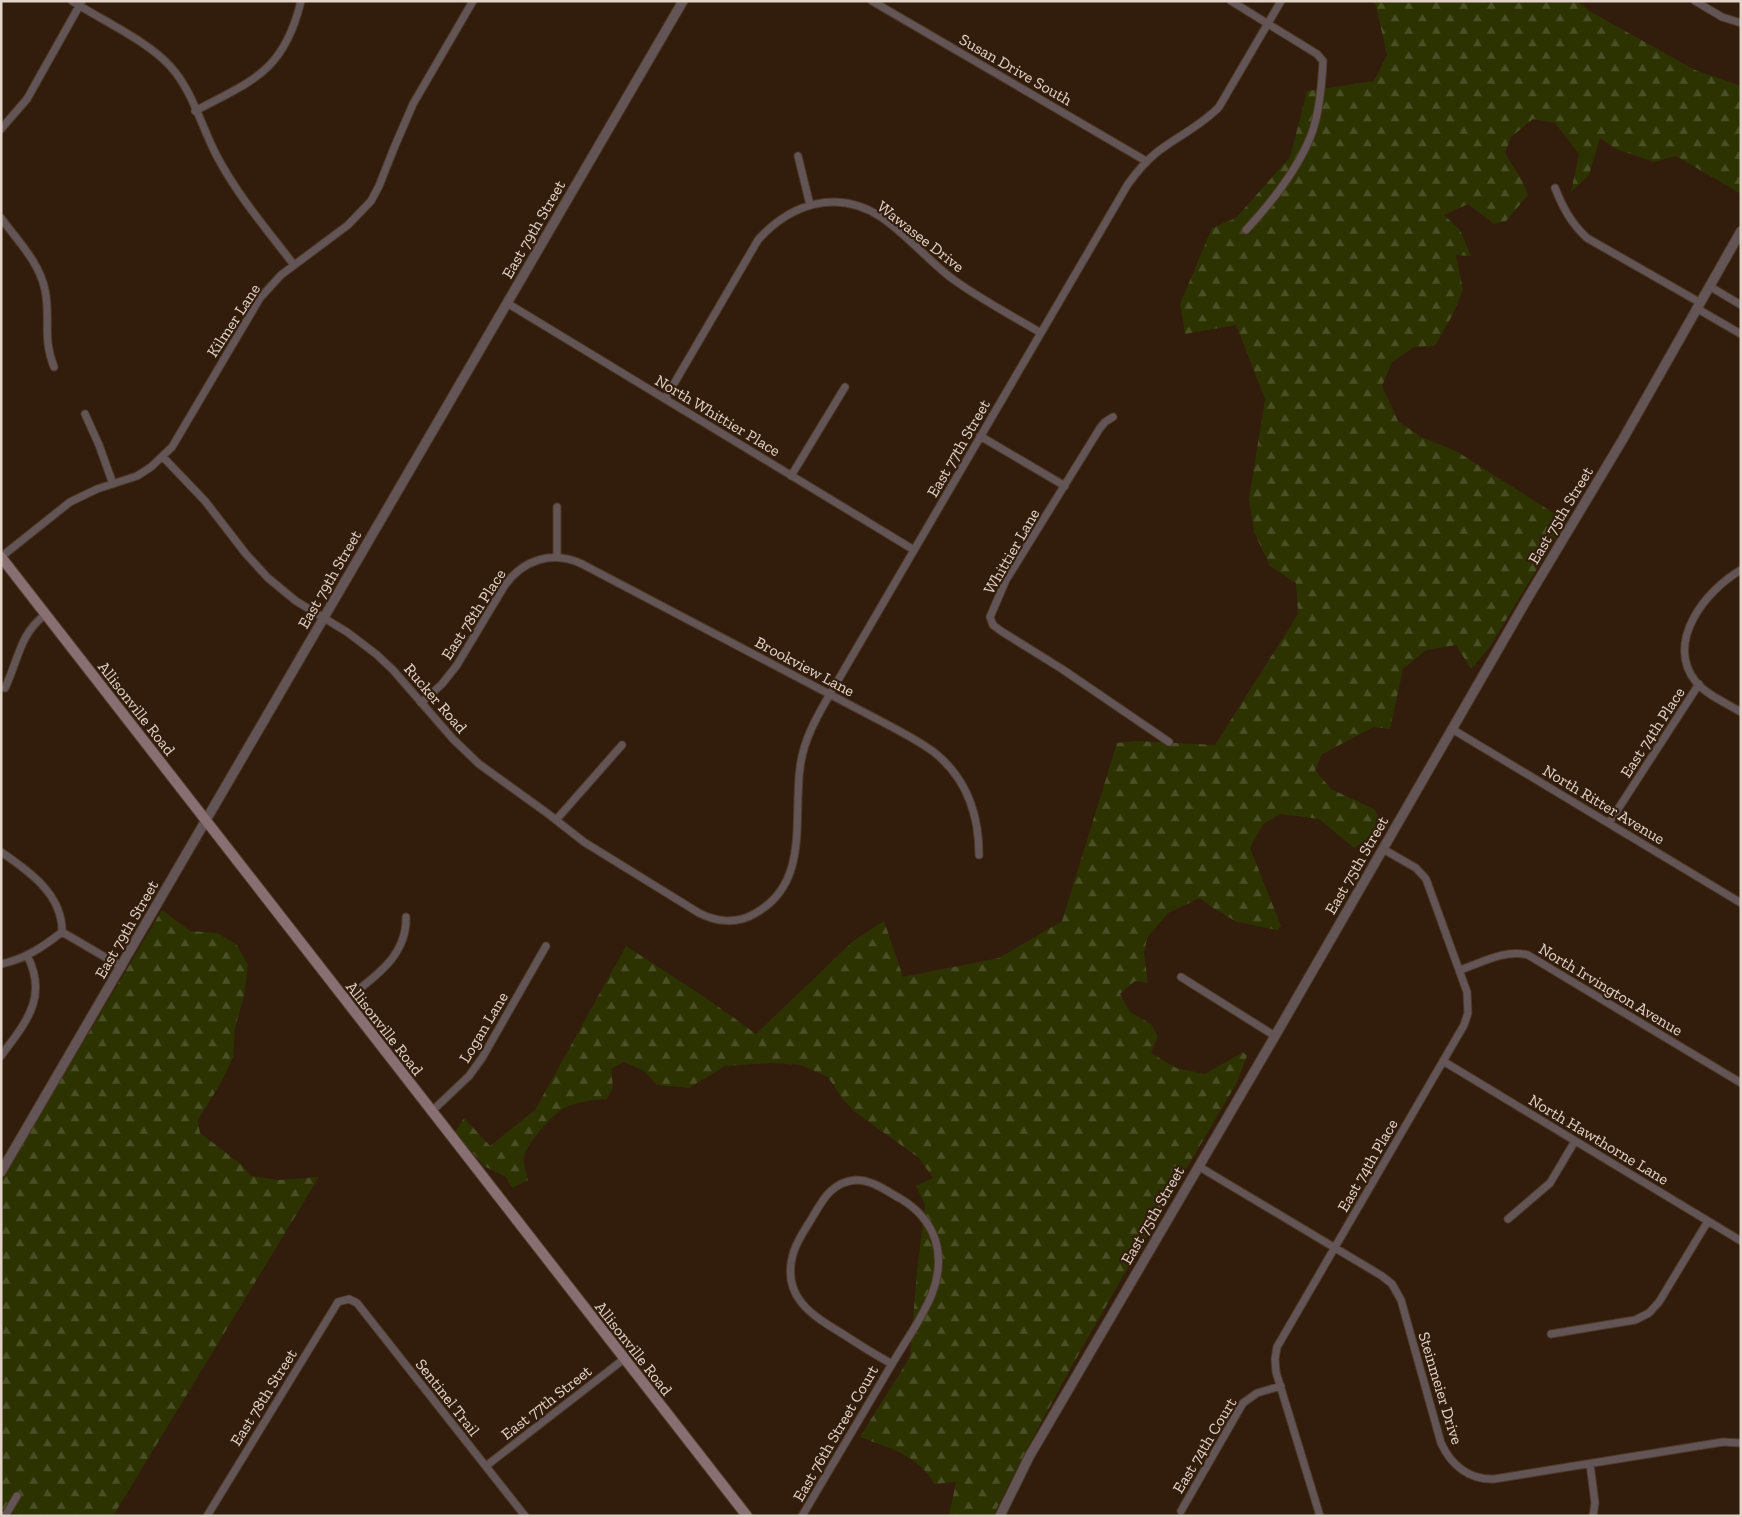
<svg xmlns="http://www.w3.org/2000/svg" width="1742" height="1517" font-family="'Zilla Slab',serif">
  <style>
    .forest { fill: url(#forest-firs) }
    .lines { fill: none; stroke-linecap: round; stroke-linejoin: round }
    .minor-casing { stroke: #4e3a2a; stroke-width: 9 }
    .tertiary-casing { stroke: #4e3a2a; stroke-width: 11 }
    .secondary-casing { stroke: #4e3a2a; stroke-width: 12 }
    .minor { stroke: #635455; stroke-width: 7 }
    .tertiary { stroke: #635455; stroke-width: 9 }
    .secondary { stroke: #887072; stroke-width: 10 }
    .labels { text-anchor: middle; stroke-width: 4.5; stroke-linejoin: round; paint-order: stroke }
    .street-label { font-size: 16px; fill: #e3d4c9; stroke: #321d0c }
  </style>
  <defs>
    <pattern id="forest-firs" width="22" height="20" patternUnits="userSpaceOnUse" patternTransform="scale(1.25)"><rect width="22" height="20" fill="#2d3201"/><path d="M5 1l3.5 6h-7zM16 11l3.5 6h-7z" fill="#4b4f25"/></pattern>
  </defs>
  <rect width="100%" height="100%" fill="#321d0c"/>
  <path class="forest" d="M1372,1H1577L1591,12L1695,70L1741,86V194L1676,156L1654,162L1616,149L1600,138L1589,175L1571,192L1579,154L1555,123L1533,119L1511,137L1505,153L1523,182L1528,195L1506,221L1494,224L1468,204L1444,215L1460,230L1471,256L1456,255L1463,290L1454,312L1435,346L1414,347L1392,362L1382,386L1398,421L1421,437L1456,451L1566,521L1489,648L1471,669L1456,645L1426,650L1403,669L1390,729L1374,727L1322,754L1315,770L1331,789L1374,809L1385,827L1354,848L1319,819L1281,814L1263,824L1250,848L1281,926L1277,930L1237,922L1213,908L1200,898L1168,913L1147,938L1144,954L1148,983L1135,981L1120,994L1130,1012L1151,1024L1158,1037L1151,1053L1176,1068L1205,1074L1243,1052L1247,1056L1236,1084C1153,1226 1066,1368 993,1516H949L956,1482L934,1484C919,1455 889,1448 860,1437L910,1357L917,1271L925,1205L916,1186L933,1178L919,1158L855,1112L842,1098L828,1077L801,1065L772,1063L725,1066L689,1088L657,1085L644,1071L624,1062L611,1069L613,1087L607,1099C593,1100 575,1102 562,1109C552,1116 525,1145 524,1157C523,1165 526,1172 528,1180L512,1188L506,1177L484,1166L455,1132L464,1118L490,1146L535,1110L626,946L709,1000L756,1034L853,941L884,921L903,977L999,958L1062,921L1117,743L1136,741L1215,745L1298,614L1296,583L1270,566L1254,532L1249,499L1265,399L1236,325L1185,334L1180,304L1212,228L1236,218L1290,157L1307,91L1374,81L1387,55L1376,6Z
    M162,910L190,931L217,933L237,945L248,965L244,996L235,1028L233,1057L223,1079L200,1117L198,1122L200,1133L242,1165L251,1176L279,1180L319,1177L113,1516H1V1180Z"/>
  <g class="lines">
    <defs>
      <path id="minor" d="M72,1C103,21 146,40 170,66C194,92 202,130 219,160C239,197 268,231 294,265
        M872,1L1146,161
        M1231,1L1317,54L1323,61C1322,82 1319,111 1313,130C1300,167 1272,202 1246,230
        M1695,1L1722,17L1741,23
        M195,111C254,80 284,71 301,1
        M1,129L27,99L82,1
        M798,156L810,205
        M1555,188C1563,208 1571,223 1587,238L1699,302
        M1,218C17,240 40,263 45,290C51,318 42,337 54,367
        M1709,286L1741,305
        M507,303L914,550
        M1696,308L1741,334
        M665,399L758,240C790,204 837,188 881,217C906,234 926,258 950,277C978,298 1011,315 1041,333
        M85,414L99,445L113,484
        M1113,417L1105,422L1100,428L1006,580L990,617L993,625L1001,631L1062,669L1169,742
        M980,436L1065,486
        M163,457L205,501L246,554L268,578L296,601L347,632L376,654L393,670L453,739L479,764L547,813L584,842L699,913C716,922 737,924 754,914C810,884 793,820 800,768C803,741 816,718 830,694L1128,184C1136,173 1145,162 1156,153C1176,137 1201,126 1219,107L1281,1
        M791,476L845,387
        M1,557L70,502L97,489L137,476L151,467L172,447L260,298L281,275L348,225L371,201L379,186L394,148L413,104L473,1
        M557,557V507
        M1741,570C1706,590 1664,642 1696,682C1707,695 1726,703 1741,712
        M5,688C18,661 20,633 45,615
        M421,703L442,684L457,665L505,585C523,560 552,550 582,564L892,727C907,735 922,743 935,753C967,779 979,815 979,855
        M1452,729L1741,903
        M556,820L622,745
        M1609,823L1699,684
        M1,852C29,871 63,895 62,932
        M62,932L122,967
        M1,964C25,959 43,947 62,932
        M1460,970C1481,963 1505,949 1528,955L1741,1083
        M1181,977L1275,1036
        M345,1000C373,978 407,957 406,917
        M1,1056C25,1023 49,998 27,955
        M1443,1061L1741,1241
        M431,1112L469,1076L482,1058L546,946
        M1198,1166L1382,1276L1392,1284L1401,1300L1441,1443C1451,1465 1469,1480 1494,1479L1723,1442L1741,1443
        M856,1180C873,1180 886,1191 901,1199C916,1208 929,1222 935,1239C950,1285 914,1326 892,1364C876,1355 861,1346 846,1336C813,1316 779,1297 794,1251C798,1239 806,1228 812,1218C823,1199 832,1182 856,1180Z
        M1508,1219L1550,1183L1575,1141
        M1551,1334L1635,1320L1649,1313L1659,1302L1708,1221
        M1590,1464L1595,1503L1593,1516
        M486,1466L624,1359
        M1181,1511L1243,1403L1257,1393L1281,1386
        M5,1516L17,1496
        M207,1516L338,1302L349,1299L357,1303L525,1516
        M802,1516L892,1364
        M1320,1516L1276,1372L1275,1359L1277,1347L1464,1025L1468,1013L1467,992L1426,879L1416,868L1383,849"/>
      <path id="tertiary" d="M1,1172L683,1
        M1000,1516L1029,1457L1275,1036L1526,601L1623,439L1741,231"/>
      <path id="secondary" d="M1,557L747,1516"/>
    </defs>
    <use href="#minor" class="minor-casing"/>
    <use href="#tertiary" class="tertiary-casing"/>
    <use href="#secondary" class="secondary-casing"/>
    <use href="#minor" class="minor"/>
    <use href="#tertiary" class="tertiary"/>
    <use href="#secondary" class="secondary"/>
  </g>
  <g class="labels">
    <g class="street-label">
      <text transform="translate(1016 69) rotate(30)" y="6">Susan Drive South</text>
      <text transform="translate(533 229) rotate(-60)" y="6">East 79th Street</text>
      <text transform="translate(921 236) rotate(38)" y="6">Wawasee Drive</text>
      <text transform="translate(233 320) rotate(-57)" y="6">Kilmer Lane</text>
      <text transform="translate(718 415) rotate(31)" y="6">North Whittier Place</text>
      <text transform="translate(958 448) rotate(-60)" y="6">East 77th Street</text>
      <text transform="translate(1560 515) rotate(-59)" y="6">East 75th Street</text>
      <text transform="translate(1011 551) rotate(-60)" y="6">Whittier Lane</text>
      <text transform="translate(329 579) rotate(-60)" y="6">East 79th Street</text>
      <text transform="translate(473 614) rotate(-57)" y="6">East 78th Place</text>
      <text transform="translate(805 666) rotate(28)" y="6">Brookview Lane</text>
      <text transform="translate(436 698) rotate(49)" y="6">Rucker Road</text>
      <text transform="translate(137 708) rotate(52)" y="6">Allisonville Road</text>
      <text transform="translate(1652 732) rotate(-57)" y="6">East 74th Place</text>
      <text transform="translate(1604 804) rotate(31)" y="6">North Ritter Avenue</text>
      <text transform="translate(1356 865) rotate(-60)" y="6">East 75th Street</text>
      <text transform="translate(126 929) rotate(-60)" y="6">East 79th Street</text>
      <text transform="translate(1611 989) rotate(31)" y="6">North Irvington Avenue</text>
      <text transform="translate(483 1027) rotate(-59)" y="6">Logan Lane</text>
      <text transform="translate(385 1028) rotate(52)" y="6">Allisonville Road</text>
      <text transform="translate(1599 1139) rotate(31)" y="6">North Hawthorne Lane</text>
      <text transform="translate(1367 1165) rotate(-60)" y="6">East 74th Place</text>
      <text transform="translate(1152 1215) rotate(-60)" y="6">East 75th Street</text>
      <text transform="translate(634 1348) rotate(52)" y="6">Allisonville Road</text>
      <text transform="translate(1441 1388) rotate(73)" y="6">Steinmeier Drive</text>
      <text transform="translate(263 1397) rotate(-58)" y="6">East 78th Street</text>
      <text transform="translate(448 1397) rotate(52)" y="6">Sentinel Trail</text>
      <text transform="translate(546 1402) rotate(-38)" y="6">East 77th Street</text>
      <text transform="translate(835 1433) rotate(-60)" y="6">East 76th Street Court</text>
      <text transform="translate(1204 1445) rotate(-59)" y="6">East 74th Court</text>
    </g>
  </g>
  <rect width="1742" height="1517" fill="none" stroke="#e3d4c9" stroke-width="5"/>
</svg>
